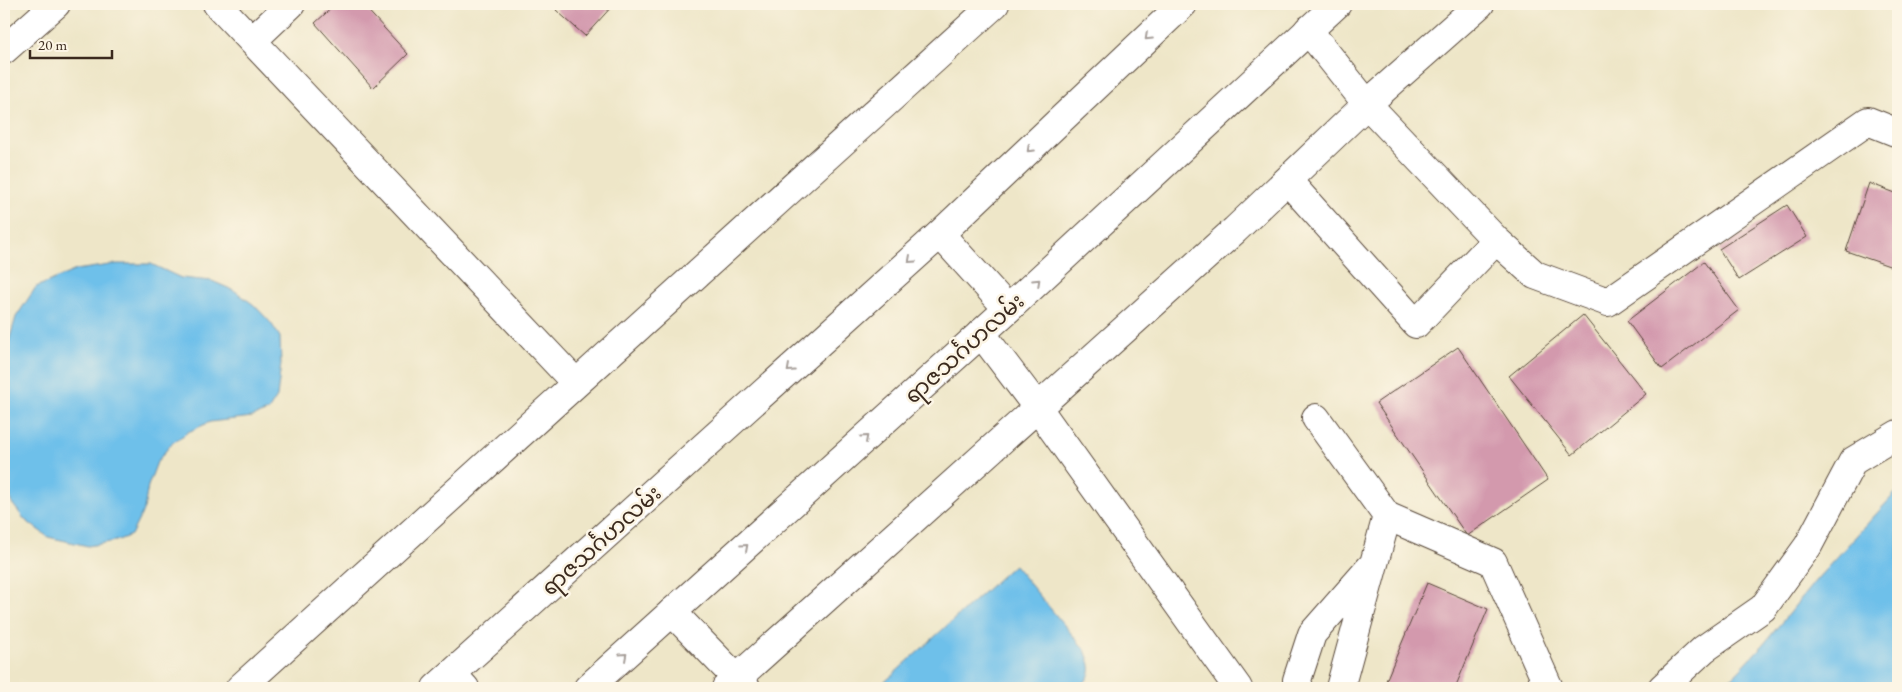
<svg xmlns="http://www.w3.org/2000/svg" width="1902" height="692" font-family="'EB Garamond','Noto Sans Myanmar',serif">
  <style>
    .water { fill: #6ec0ea; stroke: #547584 }
    .building { fill: #d399ad }
    .lines { fill: none; stroke-linecap: round; stroke-linejoin: round }
    .minor-casing { stroke: #564638; stroke-width: 30 }
    .primary-casing { stroke: #564638; stroke-width: 30 }
    .trunk-casing { stroke: #564638; stroke-width: 30 }
    .minor { stroke: #fff; stroke-width: 28 }
    .primary { stroke: #fff; stroke-width: 28 }
    .trunk { stroke: #fff; stroke-width: 28 }
    .oneway { stroke: #a79f9a }
    .labels { text-anchor: middle; stroke-width: 5; stroke-linejoin: round; paint-order: stroke }
    .street-label { font-size: 22px; fill: #3b2a1e; stroke: #fcf5e5 }
  </style>
  <rect width="100%" height="100%" fill="#fcf5e5"/>
  <filter id="ink" filterUnits="userSpaceOnUse"><feTurbulence type="fractalNoise" baseFrequency=".02" numOctaves="2"/><feDisplacementMap in="SourceGraphic" scale="10" xChannelSelector="R" yChannelSelector="G"/><feConvolveMatrix kernelMatrix="1 2 1 2 8 2 1 2 1" color-interpolation-filters="sRGB"/></filter>
  <filter id="wash" filterUnits="userSpaceOnUse"><feTurbulence type="fractalNoise" baseFrequency=".0096" numOctaves="4" result="noise"/><feDisplacementMap in="SourceGraphic" scale="20" xChannelSelector="R" yChannelSelector="G"/><feGaussianBlur stdDeviation="1.12" result="paint"/><feColorMatrix in="noise" values="0 0 0 0 0 0 0 0 0 0 0 0 0 0 0 0 0 1.4 0 .05"/><feComposite in="paint" operator="in"/></filter>
  <g filter="url(#wash)">
    <rect width="100%" height="100%" fill="#eee6c8"/>
    <path class="water" d="M116,264H151L181,278L212,281L235,291L254,305L271,323L280,337L281,364L277,397L268,411L252,417L210,422L188,432L171,444L157,462L148,486L144,509L131,535L116,541L88,546L48,537L25,520L11,502L5,459L4,401L6,351L16,317L36,287L76,270Z
      M1898,490V688H1722L1763,645L1816,580Z
      M1014,565L1085,650C1092,668 1094,674 1079,688H878Z"/>
    <g id="blocks">
      <path class="building" d="M336,4H362L408,54L373,88L315,23Z
        M561,4H614L585,36L556,10Z
        M1869,183L1898,194V269L1846,251Z
        M1787,205L1807,237L1739,280L1719,249Z
        M1704,262L1739,310L1662,369L1627,321Z
        M1583,315L1646,394L1572,455L1509,376Z
        M1458,347L1548,480L1467,536L1376,403Z
        M1427,583L1488,609L1455,688H1383Z"/>
    </g>
  </g>
  <g filter="url(#ink)">
    <use href="#blocks" fill-opacity="0" stroke="#564638" stroke-width="1"/>
    <g class="lines">
      <defs>
        <path id="minor" d="M217,4L575,382
          M1308,30L1367,104L1496,240L1535,275L1608,302L1868,121L1898,133
          M252,41L291,4
          M4,50L56,4
          M1288,181L1416,324L1496,240
          M981,333L1037,407L1238,688
          M1316,418L1387,516L1340,688
          M1387,516L1493,562L1549,688
          M672,612L746,688
          M240,688L995,4
          M726,688L1235,230L1367,104L1480,4
          M1299,688L1297,680L1312,634L1370,568
          M1662,688L1704,649L1763,608L1808,546L1853,461L1898,434"/>
        <path id="primary" d="M436,688L940,234L1183,4
          M588,688L1008,309L1337,4"/>
        <path id="trunk" d="M940,234L1008,309
          M452,674L465,688"/>
      </defs>
      <use href="#minor" class="minor-casing"/>
      <use href="#primary" class="primary-casing"/>
      <use href="#trunk" class="trunk-casing"/>
      <use href="#minor" class="minor"/>
      <use href="#primary" class="primary"/>
      <use href="#trunk" class="trunk"/>
    </g>
    <defs><path id="oneway-chevron" d="M-2-3.5L2.5 0L-2 3.5" fill="none" stroke-width="1.6" stroke-linecap="round" stroke-linejoin="round" transform="scale(1.25)"/></defs>
    <g class="oneway">
      <use href="#oneway-chevron" transform="translate(1148 37) rotate(137)"/>
      <use href="#oneway-chevron" transform="translate(1030 149) rotate(137)"/>
      <use href="#oneway-chevron" transform="translate(911 260) rotate(138)"/>
      <use href="#oneway-chevron" transform="translate(1037 282) rotate(-43)"/>
      <use href="#oneway-chevron" transform="translate(790 369) rotate(138)"/>
      <use href="#oneway-chevron" transform="translate(865 438) rotate(-42)"/>
      <use href="#oneway-chevron" transform="translate(745 547) rotate(-42)"/>
      <use href="#oneway-chevron" transform="translate(624 656) rotate(-42)"/>
    </g>
  </g>
  <g class="labels">
    <g class="street-label">
      <text transform="translate(964 348) rotate(-42)" y="8">ရာဇသင်္ဂဟလမ်း</text>
      <text transform="translate(601 540) rotate(-42)" y="8">ရာဇသင်္ဂဟလမ်း</text>
    </g>
  </g>
  <rect width="1902" height="692" fill="none" stroke="#fcf5e5" stroke-width="20"/>
  <path d="M30 50v8h82v-8" fill="none" stroke="#3b2a1e" stroke-width="2.5"/>
  <text x="38" y="50" font-size="15" fill="#3b2a1e" stroke="#fcf5e5" stroke-width="4" paint-order="stroke">20 m</text>
</svg>
